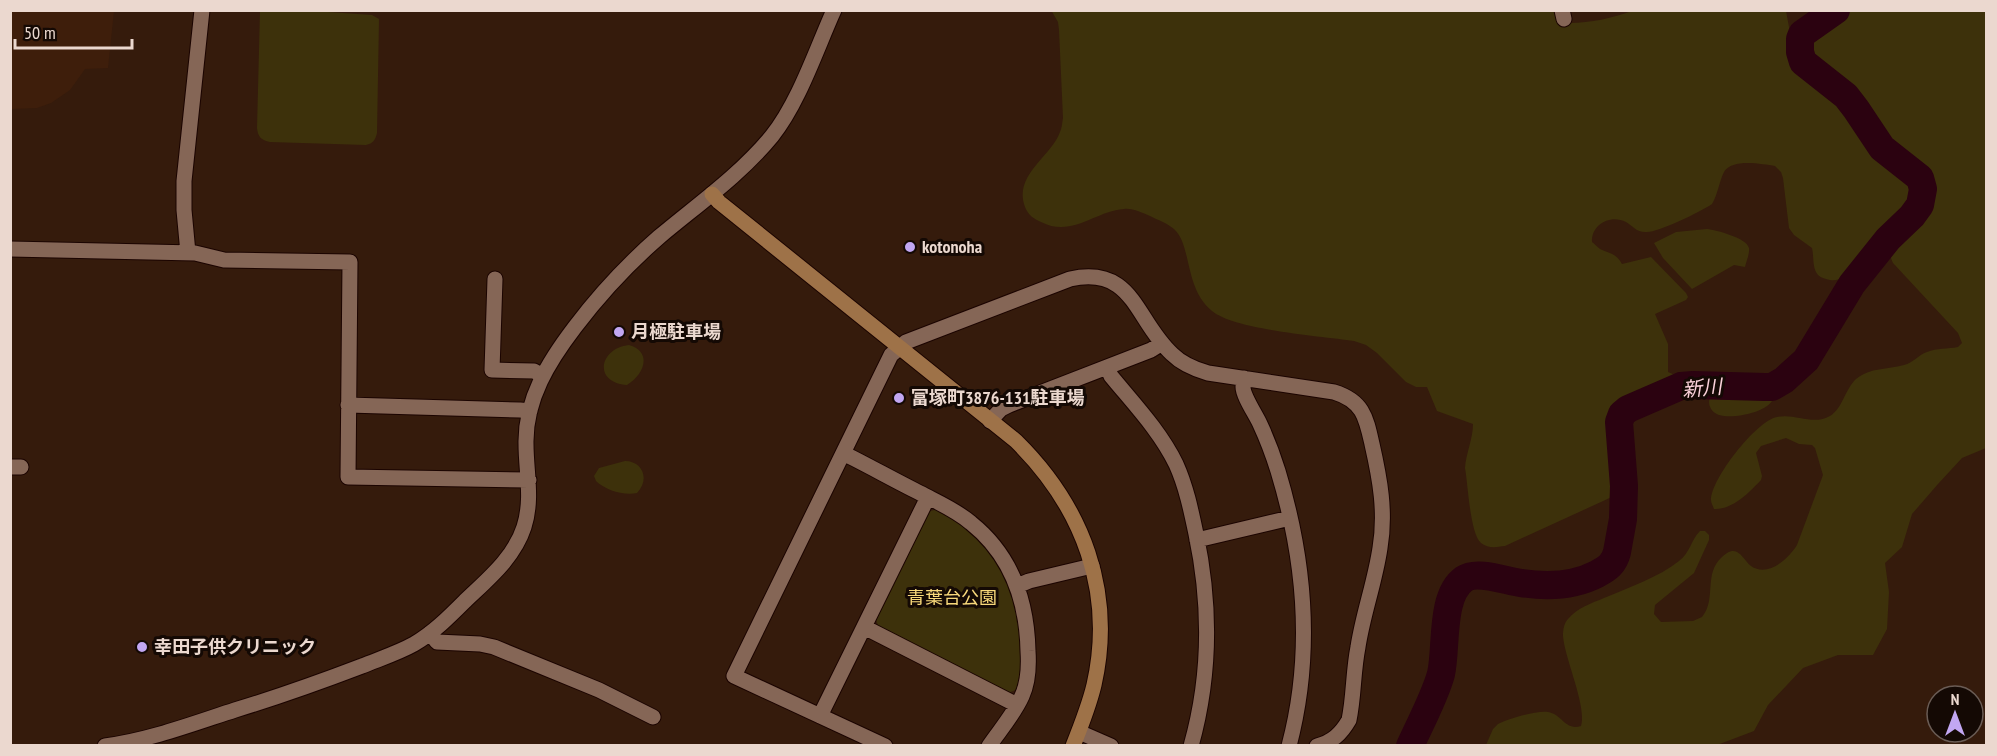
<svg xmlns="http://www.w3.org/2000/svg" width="1997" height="756" font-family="'PT Sans Narrow','Noto Sans JP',sans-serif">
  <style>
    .built { fill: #3e1e0b }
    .green { fill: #3d310b }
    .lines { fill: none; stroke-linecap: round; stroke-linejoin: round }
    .river { stroke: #2b0210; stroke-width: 28 }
    .street-casing { stroke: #1b0400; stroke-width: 17 }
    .secondary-casing { stroke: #1b0400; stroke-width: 17 }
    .street { stroke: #856656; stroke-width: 15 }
    .secondary { stroke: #9e7248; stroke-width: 15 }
    .poi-dot { fill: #c2a7f2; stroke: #140904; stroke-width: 2 }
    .labels { text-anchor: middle; stroke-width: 6; stroke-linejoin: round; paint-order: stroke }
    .poi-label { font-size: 18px; font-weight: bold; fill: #ebd8cf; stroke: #140904; text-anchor: start }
    .park-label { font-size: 18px; fill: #f8d87a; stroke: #140904 }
    .water-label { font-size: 20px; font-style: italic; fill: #fbd2da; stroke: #140904 }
  </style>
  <rect width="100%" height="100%" fill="#351b0c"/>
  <path class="built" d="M10,11H114L108,68L85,69L70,90L51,103L37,108L11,109Z"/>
  <path class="green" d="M1051,10H1557L1570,23C1590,23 1613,18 1632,11H1786L1795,59L1798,65L1836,94L1847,106L1878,152L1915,182C1917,189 1917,197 1913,204C1908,215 1896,222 1888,231C1873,247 1855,283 1830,280C1826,279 1821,278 1818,275C1812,268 1814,256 1812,248L1794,235L1789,228L1783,178L1781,172L1775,166C1762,164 1732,158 1724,172C1719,182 1718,194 1712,204C1700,212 1659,232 1647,232C1637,233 1633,226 1626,222C1610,214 1591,225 1592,242C1595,244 1597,247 1600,249C1610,254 1616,253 1622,264L1651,257L1686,293L1688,297L1686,300L1655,314L1668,344V372L1675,375L1676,378L1671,384L1621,406C1601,427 1626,470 1614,496L1505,546C1496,547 1489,549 1481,543C1470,534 1468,484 1465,468C1466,453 1473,439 1473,424L1437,411L1427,387H1416L1406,382L1377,353L1366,345L1354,341C1321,336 1235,330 1212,311C1184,288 1192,245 1174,229C1167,223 1158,220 1150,216C1142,213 1133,208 1124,209C1095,211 1072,238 1041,222C1034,219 1028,215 1025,207C1013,175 1051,157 1060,132C1062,128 1062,123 1063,118L1059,30L1058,22Z
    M1850,10L1986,11V448L1962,458L1938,484L1912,514L1902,547L1885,563L1889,592L1887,629L1873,655H1838L1803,668L1768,705L1754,731L1717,745H1486L1493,729L1498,724C1507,719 1537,710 1548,712C1562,714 1565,731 1581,726C1587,706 1565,660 1563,636C1563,630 1564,623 1568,619C1577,608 1592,603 1604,598C1628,588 1659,577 1679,561C1690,553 1691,540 1700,531H1705L1709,535V540L1694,573L1655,605L1654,614L1661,622L1693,621L1702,617C1717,599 1703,574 1722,557C1738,542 1742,559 1751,566C1768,578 1789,558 1797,545L1823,475L1815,448L1812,445L1799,444L1786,438L1761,446L1756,453L1762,476L1761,480C1749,493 1732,510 1714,509C1713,506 1711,503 1711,500C1711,479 1756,421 1777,417C1795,413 1813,426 1830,416C1843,408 1845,389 1856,379C1871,367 1887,370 1904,365C1913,363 1918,355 1927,352C1937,348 1948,349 1958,347L1962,343L1958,333L1893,263C1891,258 1889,254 1890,249C1891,243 1898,238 1902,233C1918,217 1936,200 1925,175L1886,145L1850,91L1811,61C1790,37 1833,18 1850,10Z
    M260,11H314L372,15L379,19L377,133C375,141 373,143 366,145L270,142C261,140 258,137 257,128Z
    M1707,229C1716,230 1747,238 1749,248C1750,253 1746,262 1745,267L1734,265L1692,289L1663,258L1654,243L1676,232Z
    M629,345C653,352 644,375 627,385C592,382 600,348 629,345Z
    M1718,392L1763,393L1771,397L1772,401C1764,413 1733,419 1719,415C1707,411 1705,395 1718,392Z
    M625,461C643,461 650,480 637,493C624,496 605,490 596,481L594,476L599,468Z
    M938,509C1010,547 1030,612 1018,689L1008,693L879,628L875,617L927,512Z"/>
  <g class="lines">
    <path class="river" d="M1410,746C1420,724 1435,696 1441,674C1447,648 1440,596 1464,579C1477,570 1506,581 1521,583C1547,587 1574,586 1597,574C1608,568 1614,564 1617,552L1623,519L1624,486L1619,422L1622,414L1628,409L1681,386L1693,385L1765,387H1772L1784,380L1806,360L1852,284L1888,239L1912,216L1920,205L1923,189L1920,178L1882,148L1856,109L1846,96L1803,62L1800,52V39L1802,34L1836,10"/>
    <defs>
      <path id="street" d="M1562,10L1564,19
        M10,249L195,253L224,260L350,262L348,477L529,480
        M188,253L184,210V181L202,10
        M495,279L492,370L534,371L543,376
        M1107,367L1111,376C1134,404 1160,431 1176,464C1186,486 1191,510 1196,534C1211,605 1211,675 1191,746
        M1244,378C1244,381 1243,384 1243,387C1243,396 1256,415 1260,424C1267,439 1273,455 1278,471C1305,560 1313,655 1289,746
        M348,405L520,410L530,411
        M990,421L1001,409L1009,405L1151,350L1162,343
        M843,453C869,466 894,480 920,493C937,502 956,510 971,523C1011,555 1027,601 1028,651C1029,666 1028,683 1022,696C1014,714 1000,730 989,746
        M10,467H21
        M1197,540L1290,518
        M1017,586L1029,581L1092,566
        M864,627L1017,705
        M430,633L437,642L480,644L494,647L599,690L653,717
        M820,716L928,497
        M1079,732L1111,746
        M105,746C150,740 192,724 235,710C278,697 320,682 362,666C379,659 398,653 414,644C433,633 449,617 465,601C488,579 514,558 524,527C533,499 526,472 526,444C525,399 549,361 575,327C600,294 628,264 659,237C697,205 740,175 772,136C799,102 816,50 834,10
        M885,746L734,676L891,355L906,342L1070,279C1134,265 1135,320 1172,354C1182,364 1194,369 1208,373L1334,392C1363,401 1366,417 1372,444C1380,479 1386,512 1380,548C1375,582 1363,614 1358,647C1353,672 1354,696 1349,720C1341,734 1332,742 1317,746"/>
      <path id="secondary" d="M712,194L719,202L1016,441C1083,507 1115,592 1094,685C1089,706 1081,726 1073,746"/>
    </defs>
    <use href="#street" class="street-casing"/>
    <use href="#secondary" class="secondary-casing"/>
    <use href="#street" class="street"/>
    <use href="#secondary" class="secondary"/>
  </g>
  <g class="poi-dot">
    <circle cx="910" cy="247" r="6"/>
    <circle cx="619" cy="332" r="6"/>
    <circle cx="899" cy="398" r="6"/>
    <circle cx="142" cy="647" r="6"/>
  </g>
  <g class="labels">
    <g class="poi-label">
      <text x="922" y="253">kotonoha</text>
      <text x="631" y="338">月極駐車場</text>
      <text x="911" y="404">富塚町3876-131駐車場</text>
      <text x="154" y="653">幸田子供クリニック</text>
    </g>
    <g class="park-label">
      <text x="952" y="604">青葉台公園</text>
    </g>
    <g class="water-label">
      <text transform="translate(1702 388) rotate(-5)" y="7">新川</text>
    </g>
  </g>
  <rect width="1997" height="756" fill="none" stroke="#ebd8cf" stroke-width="24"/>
  <g transform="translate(1955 714)"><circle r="28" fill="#140904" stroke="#6a5c55" stroke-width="1.5"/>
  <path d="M0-4.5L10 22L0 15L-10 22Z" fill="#c2a7f2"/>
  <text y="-9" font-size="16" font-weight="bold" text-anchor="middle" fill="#ebd8cf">N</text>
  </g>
  <path d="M15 39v9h117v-9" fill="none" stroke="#ebd8cf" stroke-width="3"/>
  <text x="24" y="39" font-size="18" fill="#ebd8cf" stroke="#140904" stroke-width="4.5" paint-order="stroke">50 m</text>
</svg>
